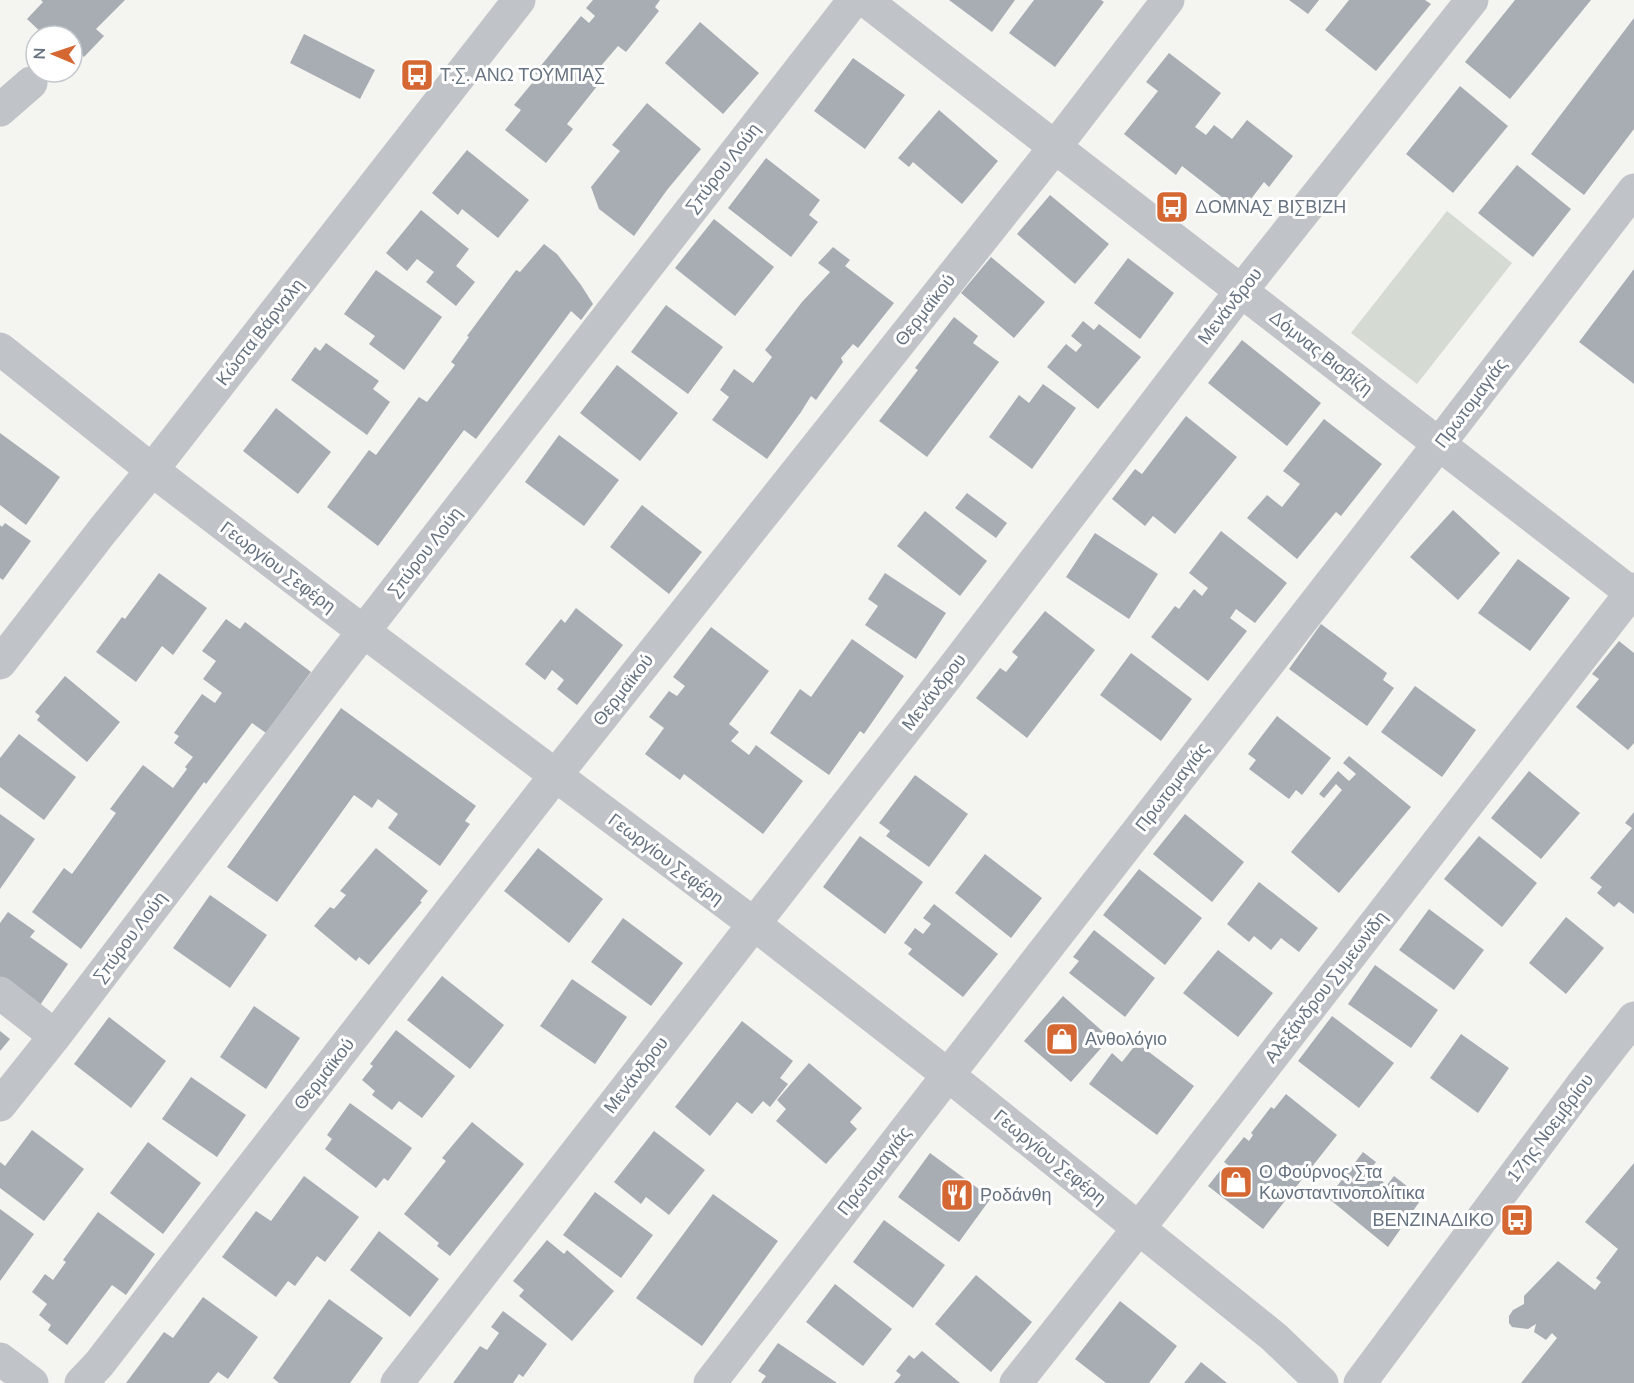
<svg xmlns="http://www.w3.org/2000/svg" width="1634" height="1383" font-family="'Nunito Sans',sans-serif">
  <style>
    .green { fill: #d5dbd3 }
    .building { fill: #a7adb3 }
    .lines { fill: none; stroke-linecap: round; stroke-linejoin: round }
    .minor { stroke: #c0c3c7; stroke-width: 33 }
    .labels { text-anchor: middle; stroke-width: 6; stroke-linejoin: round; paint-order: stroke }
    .poi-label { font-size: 18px; fill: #667280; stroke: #fff; text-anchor: start }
    .street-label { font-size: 18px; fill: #667280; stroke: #fff }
  </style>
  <rect width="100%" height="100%" fill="#f4f5f1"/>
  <path class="green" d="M1447,211L1512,263L1417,384L1351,333Z"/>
  <path class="building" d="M41,0H125L96,29L104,36L84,57L72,45V36H45L27,19L43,2Z
    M593,0H660L655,7L659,11L626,52L618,46L594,74L602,80L567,124L573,129L546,163L505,130L521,110L514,105L538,76L535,73L581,16L589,23L595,16L586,8Z
    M949,0H1015L992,32Z
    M1034,0H1101L1104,2L1055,67L1009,33Z
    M1289,0H1319L1308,14Z
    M1349,0H1425L1431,4L1376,71L1325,30Z
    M1515,0H1591L1510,99L1465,62Z
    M1634,18V129L1584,195L1531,154Z
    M700,22L759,73L723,114L665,63Z
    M304,34L375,70L360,99L290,63Z
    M1169,53L1221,93L1195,127L1206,135L1214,125L1232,139L1247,120L1293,156L1269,187L1264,182L1241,212L1182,166L1176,175L1124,134L1158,91L1146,82Z
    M853,58L905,95L865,149L814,111Z
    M1460,86L1508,126L1453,193L1406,154Z
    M647,103L701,149L667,190L634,236L599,209L591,187L620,151L612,145Z
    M939,110L998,161L962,204L913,162L909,167L898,158Z
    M467,150L529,200L498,238L462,209L458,215L432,193Z
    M766,158L820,200L809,215L818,222L791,257L728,208Z
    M1517,165L1571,209L1533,257L1478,213Z
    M1050,195L1109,244L1075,284L1017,234Z
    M421,210L469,249L456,266L475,282L456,306L426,282L434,272L417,259L407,271L386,253Z
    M714,219L774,267L735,316L675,268Z
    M544,244L557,254L581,285L593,304L581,320L571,311L476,439L464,430L378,546L327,507L369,450L376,455L419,397L427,402L455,365L451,362L469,337L467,336L516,270L520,272Z
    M833,247L850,260L845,266L894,303L858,348L853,344L841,358L843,362L816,400L811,396L801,412L767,459L712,420L729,397L720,390L734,369L753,383L772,357L765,350L802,302L830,272L818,263Z
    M991,257L1045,302L1014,338L961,293Z
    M1128,258L1174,293L1140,339L1094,303Z
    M1634,269V384L1579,342Z
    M376,270L442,317L404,370L369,344L375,336L344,314Z
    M666,305L723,347L688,394L631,352Z
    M954,317L978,336L973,343L999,362L927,457L879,421L918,370L915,368Z
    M1083,321L1094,330L1099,324L1141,357L1098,409L1047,367L1066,344L1076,352L1082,345L1071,336Z
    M1242,340L1321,403L1287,446L1208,383Z
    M326,343L379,381L373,389L390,402L367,435L291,380L315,347L320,351Z
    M617,365L678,413L640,461L580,413Z
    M1043,384L1076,408L1032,469L989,437L1019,395L1029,403Z
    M276,408L331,452L298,494L243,451Z
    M1186,416L1237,457L1175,534L1153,516L1145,526L1112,499L1135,469L1142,474Z
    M1324,419L1382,464L1341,516L1336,512L1297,559L1247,518L1267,495L1282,507L1300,484L1283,471Z
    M0,433L60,477L26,525L0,505Z
    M559,435L619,480L584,526L525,482Z
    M967,493L1007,523L996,538L955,508Z
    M642,505L702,552L669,594L610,547Z
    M1453,510L1500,553L1458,600L1410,557Z
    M925,511L987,561L960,596L897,546Z
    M5,523L31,541L3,580L0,578V525L2,527Z
    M1221,531L1287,583L1255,623L1236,609L1230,618L1247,631L1208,681L1151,637L1175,606L1179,609L1194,589L1202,596L1208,588L1189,573Z
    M1095,533L1158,574L1129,619L1066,577Z
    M1518,559L1570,598L1530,651L1478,613Z
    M159,573L207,608L173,655L162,646L136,682L96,652L122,617L125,619Z
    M885,573L946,613L916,659L865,625L878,606L868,599Z
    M576,608L623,645L577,705L557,689L564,680L552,670L545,680L525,664L561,619L565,623Z
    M1045,611L1095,650L1027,738L976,698L1000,668L1006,672L1018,657L1012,652Z
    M226,619L240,629L245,622L311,672L266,733L252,723L206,784L204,782L81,949L32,912L64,868L72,874L116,813L110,809L143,765L173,788L187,769L185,767L193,757L174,743L179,736L174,733L202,694L215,703L222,693L203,679L216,661L202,651Z
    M1321,624L1387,673L1383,680L1394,688L1367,726L1289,669Z
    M711,627L769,671L729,724L739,732L731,741L749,755L756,745L803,781L763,834L684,774L680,780L645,754L664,728L649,717L669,691L677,696L685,686L673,677Z
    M852,639L904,676L864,734L860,731L829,775L770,733L800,689L811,697Z
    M1619,641L1634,653V743L1628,750L1576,707L1599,679L1592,674Z
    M1131,653L1192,699L1161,741L1100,695Z
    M65,676L120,722L87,762L37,720L40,716L35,712Z
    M1415,686L1476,730L1442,777L1381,732Z
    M341,708L476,806L465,821L470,824L440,866L388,828L398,814L378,799L372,808L354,795L277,902L227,867Z
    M1277,716L1331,758L1302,795L1296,790L1289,799L1249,769L1256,760L1248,754Z
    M19,734L76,777L44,820L0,787V758Z
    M1349,756L1411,807L1339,893L1291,852L1342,790L1336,784L1324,798L1319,794L1338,771L1349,781L1356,774L1343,763Z
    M1529,771L1580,813L1541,859L1491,818Z
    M915,775L968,814L929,867L886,836L890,831L879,823Z
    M1634,812V914L1619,902L1614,907L1597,893L1602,887L1590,878L1632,828L1625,823Z
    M0,814L35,839L0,889Z
    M1185,814L1244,862L1212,902L1153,854Z
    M860,836L923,882L885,934L823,887Z
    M1479,836L1537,883L1502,927L1444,879Z
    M376,848L428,891L420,901L422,902L369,965L359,957L356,961L314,926L330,907L334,909L346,895L340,891Z
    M538,848L603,899L569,943L504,891Z
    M985,854L1042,898L1011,938L955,893Z
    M1139,869L1202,918L1165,965L1103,915Z
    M1259,882L1318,928L1299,952L1281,938L1271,950L1254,936L1249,942L1227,924Z
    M210,895L267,935L230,988L173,948Z
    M934,904L998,954L963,997L908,954L912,949L904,943L915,928L923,934L931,924L923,918Z
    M1429,909L1484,950L1454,990L1399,950Z
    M8,912L35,931L30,937L68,964L36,1011L0,987V923Z
    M1566,917L1604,948L1566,994L1529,963Z
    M623,918L683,963L651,1006L591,962Z
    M1094,930L1155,978L1125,1017L1069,973L1079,961L1073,957Z
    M1218,950L1273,993L1238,1037L1183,993Z
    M1375,965L1438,1010L1411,1048L1348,1004Z
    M442,976L504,1025L470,1069L407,1020Z
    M572,979L627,1017L595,1064L540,1026Z
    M1063,996L1110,1038L1071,1082L1024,1041Z
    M254,1006L300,1038L266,1089L220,1057Z
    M1332,1016L1394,1063L1359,1108L1298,1061Z
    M109,1017L166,1061L131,1108L74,1064Z
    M742,1021L793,1061L780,1078L788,1084L770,1107L763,1101L752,1114L737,1102L710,1136L675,1107Z
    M396,1030L455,1076L422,1118L399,1101L392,1110L372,1095L375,1091L362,1080L373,1066L370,1064Z
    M0,1031L10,1039L0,1051Z
    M1461,1034L1509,1068L1478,1113L1430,1078Z
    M1137,1043L1194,1086L1157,1135L1089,1084L1112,1053L1122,1062Z
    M809,1063L862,1108L850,1122L857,1129L826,1164L776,1121L786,1109L777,1100Z
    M191,1077L246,1115L217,1157L162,1119Z
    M1286,1094L1337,1135L1263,1229L1208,1186L1223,1167L1226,1170L1229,1166L1224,1162L1244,1137L1249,1141L1253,1135L1251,1133L1271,1107L1274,1109Z
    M350,1103L412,1148L388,1181L384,1178L376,1188L325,1149L332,1139L327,1135Z
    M472,1122L524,1164L450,1256L437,1246L439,1243L404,1214L446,1161L442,1158Z
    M32,1130L84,1169L44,1221L0,1188V1162L5,1166Z
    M654,1131L705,1170L669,1215L646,1197L641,1204L614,1182Z
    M148,1142L201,1183L163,1234L110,1193Z
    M1363,1152L1376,1162L1369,1171L1387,1185L1394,1176L1422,1198L1388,1247L1328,1198Z
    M930,1153L991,1198L959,1242L898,1197Z
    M1634,1163V1383H1521L1557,1338L1552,1333L1546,1340L1534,1332L1536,1324L1528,1329L1512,1327L1509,1323V1316L1513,1310L1524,1304V1296L1558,1261L1595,1290L1601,1282L1596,1278L1618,1249L1585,1222Z
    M304,1176L359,1217L325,1262L317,1256L295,1286L288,1281L276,1297L222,1257L256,1211L271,1221Z
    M595,1192L653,1235L621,1278L563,1235Z
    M713,1194L778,1241L702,1346L636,1298Z
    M0,1209L34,1234L0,1281Z
    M98,1212L155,1254L126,1295L112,1285L67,1345L48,1330L51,1325L39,1315L47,1304L32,1292L45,1274L53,1280L66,1262L63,1260Z
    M884,1220L945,1265L913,1308L853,1262Z
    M379,1231L439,1279L410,1317L350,1270Z
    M547,1240L564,1254L567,1250L614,1291L572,1341L519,1296L524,1290L513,1281Z
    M976,1275L1032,1322L991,1372L935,1324Z
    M835,1284L892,1329L863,1366L806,1322Z
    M203,1297L258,1337L228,1379L218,1372L209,1383H126L164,1332L173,1338Z
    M329,1299L383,1338L350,1383H279L273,1378Z
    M1120,1301L1177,1346L1149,1383H1106L1075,1359Z
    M503,1311L547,1344L523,1377L519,1374L513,1383H453L480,1346L487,1350L499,1333L491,1327Z
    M778,1343L837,1383H761L766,1376L758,1371Z
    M922,1351L960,1383H894L901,1375L896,1371L909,1355L914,1359Z
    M1201,1362L1227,1383H1184Z"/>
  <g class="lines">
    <path class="minor" d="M865,0L1634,595
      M0,110L31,83
      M0,349L152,470L343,616L754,924L948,1075L1274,1337L1322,1383
      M0,663L103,530L152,470L519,0
      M0,993L55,1036
      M0,1105L55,1036L346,654L854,0
      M0,1359L32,1383
      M81,1383L99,1364L555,776L1055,147L1168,0
      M397,1383L954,667L1241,291L1472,0
      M710,1383L948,1075L1439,444L1634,190
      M1016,1383L1161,1200L1634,589
      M1360,1383L1581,1086L1634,1018"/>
  </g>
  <defs>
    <symbol id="bus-square" viewBox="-11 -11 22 22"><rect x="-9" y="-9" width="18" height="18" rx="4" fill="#d46732" stroke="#fff"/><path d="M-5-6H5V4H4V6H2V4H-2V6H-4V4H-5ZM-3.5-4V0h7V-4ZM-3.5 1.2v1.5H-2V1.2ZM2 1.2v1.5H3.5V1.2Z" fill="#fff"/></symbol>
    <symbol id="shop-square" viewBox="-11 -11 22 22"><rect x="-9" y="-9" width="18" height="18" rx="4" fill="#d46732" stroke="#fff"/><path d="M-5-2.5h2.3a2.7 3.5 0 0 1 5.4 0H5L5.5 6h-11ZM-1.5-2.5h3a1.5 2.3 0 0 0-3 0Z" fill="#fff"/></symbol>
    <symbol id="restaurant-square" viewBox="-11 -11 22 22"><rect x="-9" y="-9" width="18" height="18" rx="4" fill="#d46732" stroke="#fff"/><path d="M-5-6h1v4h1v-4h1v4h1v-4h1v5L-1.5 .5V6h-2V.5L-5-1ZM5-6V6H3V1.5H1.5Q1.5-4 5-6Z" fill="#fff"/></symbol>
  </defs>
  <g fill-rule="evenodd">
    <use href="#bus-square" x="398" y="56" width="38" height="38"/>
    <use href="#bus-square" x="1153" y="188" width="38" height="38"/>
    <use href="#shop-square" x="1043" y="1020" width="38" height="38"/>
    <use href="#shop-square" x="1217" y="1163" width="38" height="38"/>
    <use href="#restaurant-square" x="938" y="1176" width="38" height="38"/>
    <use href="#bus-square" x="1498" y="1201" width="38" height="38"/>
  </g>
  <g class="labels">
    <g class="poi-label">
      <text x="440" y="81">Τ.Σ. ΑΝΩ ΤΟΥΜΠΑΣ</text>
      <text x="1195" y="213">ΔΟΜΝΑΣ ΒΙΣΒΙΖΗ</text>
      <text x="1085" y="1045">Ανθολόγιο</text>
      <text x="1259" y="1178">Ο Φούρνος Στα<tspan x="1259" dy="21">Κωνσταντινοπολίτικα</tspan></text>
      <text x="980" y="1201">Ροδάνθη</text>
      <text x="1494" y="1226" text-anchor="end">ΒΕΝΖΙΝΑΔΙΚΟ</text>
    </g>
    <g class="street-label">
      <text transform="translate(723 168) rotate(-52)" y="6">Σπύρου Λούη</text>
      <text transform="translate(1230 306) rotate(-52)" y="6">Μενάνδρου</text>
      <text transform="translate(925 310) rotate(-52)" y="6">Θερμαϊκού</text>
      <text transform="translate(260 332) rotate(-52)" y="6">Κώστα Βάρναλη</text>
      <text transform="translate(1321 353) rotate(38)" y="6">Δόμνας Βισβίζη</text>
      <text transform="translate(1471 403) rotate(-53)" y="6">Πρωτομαγιάς</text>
      <text transform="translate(425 552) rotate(-52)" y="6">Σπύρου Λούη</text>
      <text transform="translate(278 567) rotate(37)" y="6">Γεωργίου Σεφέρη</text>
      <text transform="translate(623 690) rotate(-52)" y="6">Θερμαϊκού</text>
      <text transform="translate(934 692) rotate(-52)" y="6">Μενάνδρου</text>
      <text transform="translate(1172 787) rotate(-52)" y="6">Πρωτομαγιάς</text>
      <text transform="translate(666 859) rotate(37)" y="6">Γεωργίου Σεφέρη</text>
      <text transform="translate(130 937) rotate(-53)" y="6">Σπύρου Λούη</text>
      <text transform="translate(1326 987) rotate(-52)" y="6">Αλεξάνδρου Συμεωνίδη</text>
      <text transform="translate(324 1074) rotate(-52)" y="6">Θερμαϊκού</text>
      <text transform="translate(636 1075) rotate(-52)" y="6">Μενάνδρου</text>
      <text transform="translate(1550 1128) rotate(-53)" y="6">17ης Νοεμβρίου</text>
      <text transform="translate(1050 1157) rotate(39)" y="6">Γεωργίου Σεφέρη</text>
      <text transform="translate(874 1171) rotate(-52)" y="6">Πρωτομαγιάς</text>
    </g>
  </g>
  <g transform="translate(54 54) rotate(272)"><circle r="28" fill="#ffffff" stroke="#c2c7cc" stroke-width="1.5"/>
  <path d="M0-4.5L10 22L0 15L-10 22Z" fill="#d46732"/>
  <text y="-9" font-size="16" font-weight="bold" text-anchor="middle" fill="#667280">N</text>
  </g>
</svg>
